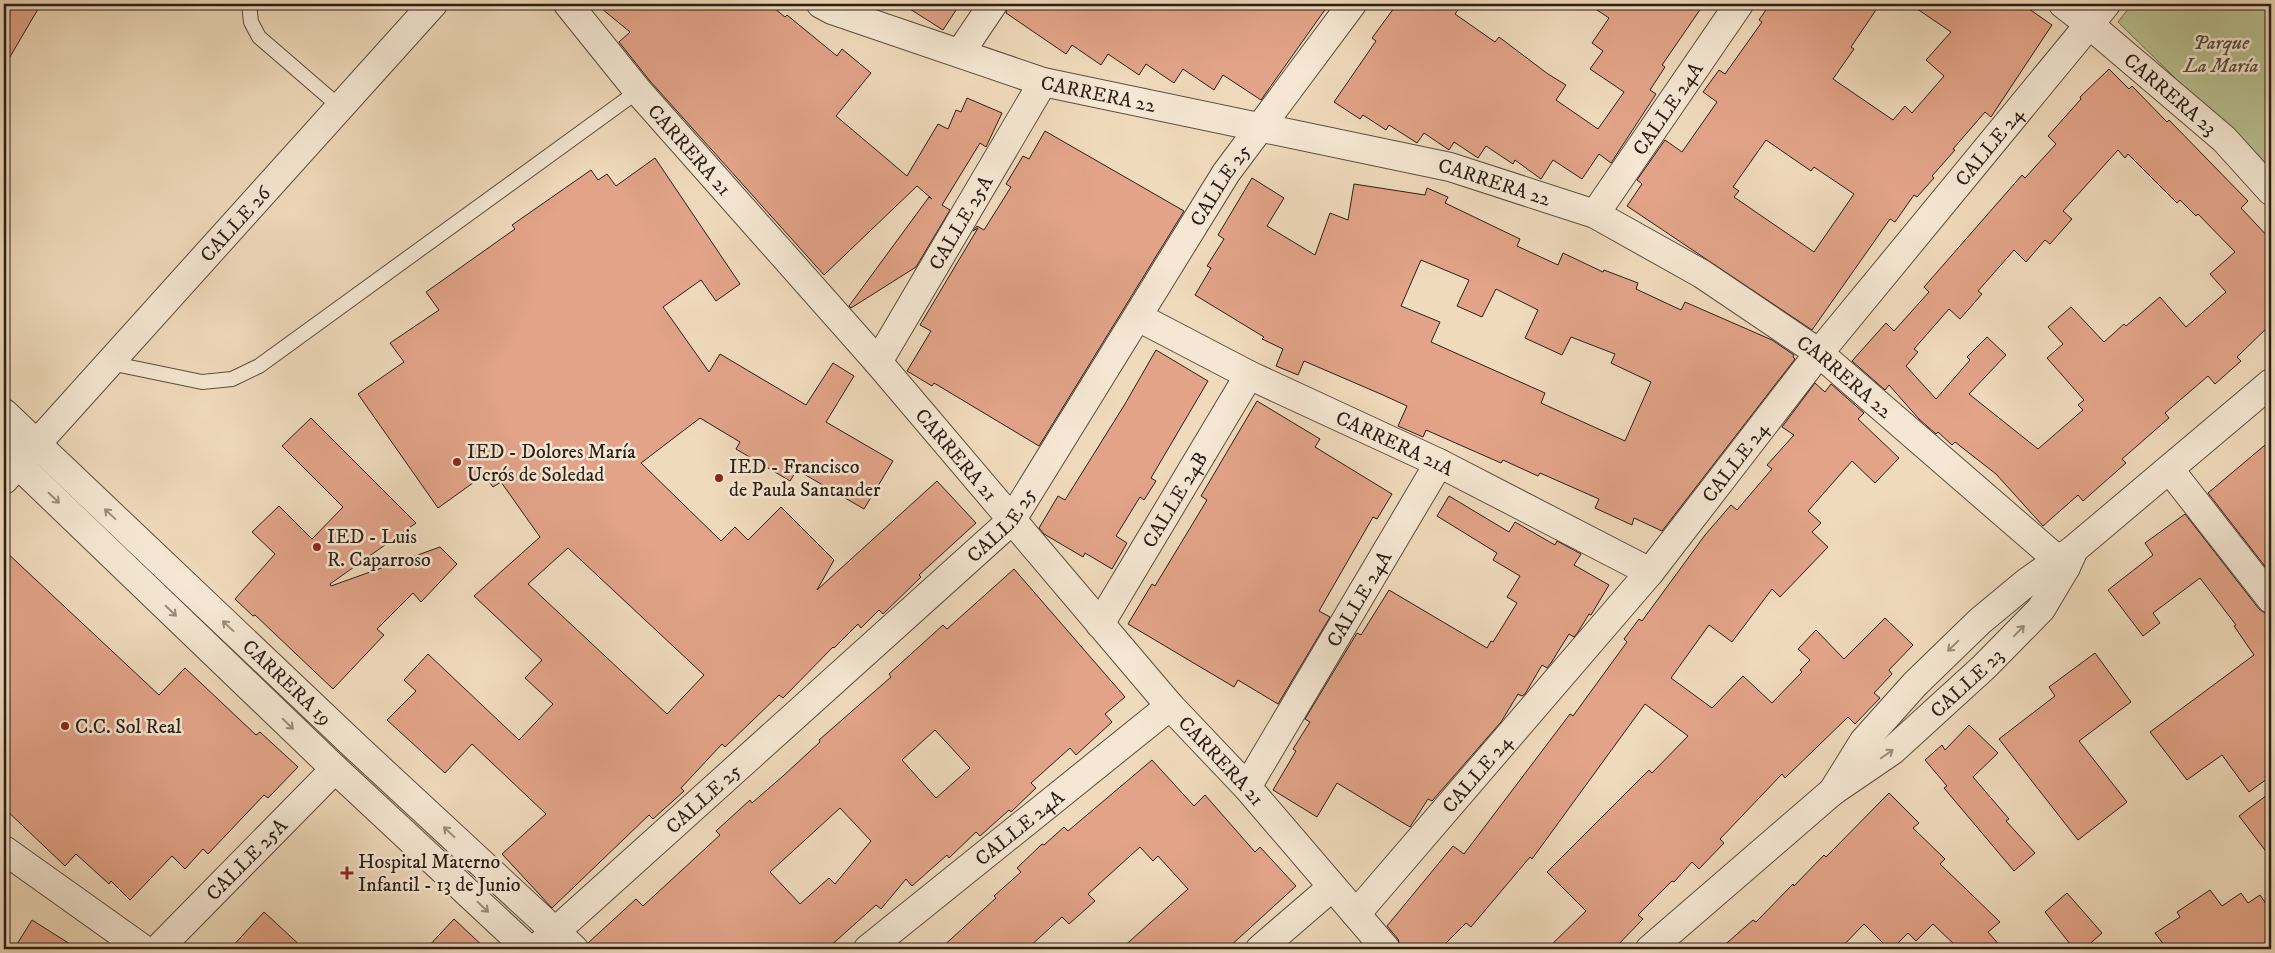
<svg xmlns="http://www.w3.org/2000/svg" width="2275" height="953" font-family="'IM FELL DW Pica',serif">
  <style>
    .green { fill: #b9c090; stroke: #726f54 }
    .building { fill: #e2a388; stroke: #2a1e17; fill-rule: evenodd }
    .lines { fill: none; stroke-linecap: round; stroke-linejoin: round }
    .service-casing { stroke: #5b4d40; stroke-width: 16 }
    .minor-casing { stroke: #5b4d40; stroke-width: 30 }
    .tertiary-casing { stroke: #5b4d40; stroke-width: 30 }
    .service { stroke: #f5e7d3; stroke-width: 14 }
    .minor { stroke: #f5e7d3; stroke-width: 28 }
    .tertiary { stroke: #f5e7d3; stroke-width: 28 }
    .oneway { stroke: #9a8d7e }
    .poi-dot { fill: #8f2418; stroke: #f5e7d3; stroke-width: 2 }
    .labels { text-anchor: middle; stroke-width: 5; stroke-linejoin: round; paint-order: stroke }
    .park-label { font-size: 20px; font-style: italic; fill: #554f3b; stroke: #f5e7d3 }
    .street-label { font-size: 20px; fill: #2a1e17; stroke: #f5e7d3 }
    .poi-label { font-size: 20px; fill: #2a1e17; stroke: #f5e7d3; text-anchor: start }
  </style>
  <rect width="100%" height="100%" fill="#efdabb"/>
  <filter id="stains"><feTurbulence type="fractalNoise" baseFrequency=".004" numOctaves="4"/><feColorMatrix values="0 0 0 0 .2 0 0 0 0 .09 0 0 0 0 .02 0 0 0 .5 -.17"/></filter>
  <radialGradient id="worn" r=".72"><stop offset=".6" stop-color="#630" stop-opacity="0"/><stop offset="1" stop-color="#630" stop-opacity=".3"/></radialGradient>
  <path class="green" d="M2132,4H2271V172L2118,22Z"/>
  <path class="building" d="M4,4H41L4,67Z
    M596,4H769L785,17L787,15L837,56L842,49L871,73L836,116L907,176L938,124L948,129L956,110L961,112L967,98L1002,113L986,147L980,143L942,205L950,210L916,267L851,308L849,306L929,197L932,199L917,186L824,275L650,81L619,42L630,32Z
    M902,4H960L943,30Z
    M1008,4H1329L1261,100L1223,75L1214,90L1183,69L1174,83L1146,64L1139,75L1108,54L1101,65L1072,45L1066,54L1006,13Z
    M1397,4H1462L1455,14L1495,42L1499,37L1548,74L1566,85L1556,100L1598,129L1624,92L1590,69L1603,51L1592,43L1609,18L1588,4H1704L1662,65L1665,67L1650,90L1656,94L1611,163L1599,154L1582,179L1553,160L1541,179L1515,160L1513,164L1486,146L1478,158L1454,142L1449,150L1424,133L1417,143L1389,125L1386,130L1363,115L1360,119L1334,102L1376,41L1372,38Z
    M1770,4H1880L1851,47L1854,49L1833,79L1893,120L1905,106L1912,113L1944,76L1926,60L1951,32L1910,4H2022L2052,25L1991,117L1985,112L1953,149L1955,150L1932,176L1934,178L1917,197L1914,195L1895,222L1890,219L1812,330L1627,206L1642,184L1637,180L1665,140L1682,152L1717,102L1703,92L1719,70L1725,74L1762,22L1759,20ZM1766,140L1811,171L1814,167L1854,194L1814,252L1734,197L1739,191L1733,187Z
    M2109,69L2129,89L2132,86L2167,122L2169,120L2248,201L2241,208L2271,240V324L2237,357L2241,361L2215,384L2208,376L2165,413L2169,418L2122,459L2126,463L2083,501L2078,495L2043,526L1996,474L1955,442L1952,445L1938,432L1936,434L1919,419L1889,385L1885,390L1852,361L1886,323L1894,331L1929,292L1924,287L2022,175L2025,178L2056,144L2048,136L2081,99L2080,97ZM2118,150L2125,158L2128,154L2177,203L2180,200L2196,216L2198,214L2235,252L2210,274L2226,292L2186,327L2160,297L2126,326L2124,324L2104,342L2071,307L2048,327L2063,344L2047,358L2084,400L2078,405L2083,410L2038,449L1969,394L2006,355L1987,337L1967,357L1970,360L1936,399L1906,366L1918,352L1914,349L1949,309L1960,319L1982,294L1978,291L2014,250L2026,262L2045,240L2050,244L2072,219L2063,211Z
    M1045,131L1184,211L1039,446L934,383L932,386L907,371L931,331L920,325L978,228L973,231L977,226L984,230L1011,187L1006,184L1023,156L1029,159Z
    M655,158L740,284L716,301L701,280L663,307L709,372L720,354L806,405L833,363L854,376L826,422L893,461L864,509L797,470L790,481L736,449L740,442L700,418L641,463L721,541L735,527L748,540L781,507L834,560L817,590L937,481L976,523L919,575L921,577L883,614L879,610L861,628L858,624L834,648L833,647L783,698L779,695L725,747L722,744L681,788L684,791L653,819L649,815L552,908L502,854L546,814L472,744L445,773L387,720L416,691L404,680L428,654L519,740L553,704L525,678L542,660L474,596L540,537L501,482L493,487L484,475L438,508L358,394L404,362L390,343L439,310L426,292L515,229L512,225L591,170L598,180L607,174L616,186ZM568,548L704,675L667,714L528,584Z
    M1252,178L1284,198L1267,226L1315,255L1330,213L1348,220L1354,184L1425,195L1427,188L1448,197L1445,203L1520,239L1517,246L1558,265L1563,253L1603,272L1604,270L1638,283L1636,289L1681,310L1685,302L1772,340L1794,355L1793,357L1795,359L1662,531L1634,518L1632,525L1595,508L1599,499L1540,473L1538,476L1503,460L1501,463L1426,430L1423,437L1398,426L1407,406L1383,395L1304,361L1298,375L1276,366L1283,349L1262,339L1264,337L1195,295L1211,268L1207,266L1224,239L1218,235ZM1421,260L1469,280L1457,306L1482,317L1496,289L1538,310L1525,338L1562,355L1571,337L1615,354L1611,363L1651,382L1625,441L1541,403L1545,393L1431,342L1440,322L1401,306Z
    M1156,350L1208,381L1151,478L1156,481L1144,500L1140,497L1116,536L1127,543L1112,569L1085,553L1083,557L1044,534L1039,528L1058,496L1065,500L1125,404Z
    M1815,383L1825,392L1831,384L1864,413L1858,419L1899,458L1875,483L1852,461L1808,511L1821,523L1812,532L1828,547L1780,597L1772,589L1732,642L1709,625L1671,678L1712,708L1743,676L1772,703L1802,672L1800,670L1810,660L1798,649L1816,630L1844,659L1885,618L1913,645L1889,670L1892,674L1874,693L1880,698L1855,724L1848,717L1785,778L1782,774L1720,839L1724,843L1699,869L1692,862L1674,882L1672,881L1638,915L1643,919L1614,949H1547L1586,911L1547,872L1649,770L1652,773L1688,736L1645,704L1532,859L1530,857L1471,927L1466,923L1440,949H1401L1398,939L1387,926L1453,846L1464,854L1570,714L1573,716L1627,642L1624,639L1639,619L1642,621L1705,535L1731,505L1737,510L1772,469L1767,465L1794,435L1782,427Z
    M1257,401L1320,439L1315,447L1392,494L1377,519L1373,517L1319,611L1330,617L1278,704L1238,680L1234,687L1128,624L1152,584L1155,586L1207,500L1201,496Z
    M311,418L416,523L330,584L331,586L440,547L457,564L421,602L413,593L377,629L384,635L333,689L255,615L253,616L235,599L275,554L252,532L279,506L312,539L343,507L282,446Z
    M2271,440V574L2208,493Z
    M1449,496L1509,532L1515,522L1555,545L1557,541L1581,554L1574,565L1609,585L1591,615L1589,614L1578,632L1574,637L1569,634L1551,663L1547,668L1542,665L1525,694L1522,696L1518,694L1501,722L1432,801L1428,799L1410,827L1337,783L1317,817L1273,790L1296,751L1293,749L1310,722L1305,719L1357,633L1361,635L1389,590L1487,648L1491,641L1493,642L1517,603L1507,597L1520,576L1493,560L1497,553L1437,516Z
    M2185,514L2259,609L2265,613L2271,614V776L2249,792L2222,755L2187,780L2150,732L2254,655L2234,626L2236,625L2200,578L2153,613L2160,623L2143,636L2108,590L2153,555L2145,543Z
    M4,550L159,695L185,668L256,735L260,732L298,767L268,798L264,795L208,854L203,849L185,869L172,856L130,900L111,881L109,884L76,854L65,866L4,808Z
    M1014,569L1125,697L1105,714L1112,722L1076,755L1070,748L1031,783L1036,788L1011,812L1009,810L980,836L976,832L949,858L947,855L912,886L906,879L881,909L876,905L827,949H589L588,943L636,899L643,906L720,835L716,831L750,800L752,803L783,776L820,742L819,740L891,677L889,674L943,625L947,629ZM935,730L970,768L936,798L902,760ZM840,808L871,841L835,884L829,878L800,904L770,872Z
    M2095,653L2131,702L2079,741L2127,802L2078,840L1999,739L2055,696L2049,687Z
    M1969,725L1998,753L1973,777L2009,819L2006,821L2035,853L2014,871L1944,788L1947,786L1925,760L1942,745L1945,750Z
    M1152,760L1194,806L1205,795L1255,852L1260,847L1296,886L1227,949H1121L1188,889L1158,856L1153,861L1140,847L1088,894L1095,901L1069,924L1062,917L1027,949H940L996,898L994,896L1021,872L1017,868L1042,844L1044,845L1064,827L1068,831Z
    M2271,792V858L2239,816Z
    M1889,793L1919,823L1913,828L1945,859L1940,864L2000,922L1988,932L2003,949H1959L1933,924L1916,941L1908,933L1892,949H1889L1864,924L1840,949H1720L1753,920L1756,922L1793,884L1794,886L1824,855L1826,857Z
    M2210,890L2222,906L2241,893L2248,903L2260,895L2271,911V949H2167L2155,933L2180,917L2177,912Z
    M2067,893L2102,933L2084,949H2074L2045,912Z
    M264,912L304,949H230Z
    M454,919L486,949H426Z
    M32,920L78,949H14Z"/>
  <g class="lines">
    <defs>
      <path id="service" d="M249,4L251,22L259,37L340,107
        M110,363L202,382L232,379L259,366L638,91"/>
      <g id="minor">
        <path id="s1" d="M568,4L638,91L878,362L1170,706L1247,787L1386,949"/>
        <path id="s2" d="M821,4L832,10L1043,82L1450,167L1595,214L1702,274L1819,353L2066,567"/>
        <path id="s3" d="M2063,4L2090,25L2224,139L2271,191"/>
        <path d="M960,53L993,4"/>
        <path id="s4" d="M1595,214L1739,4"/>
        <path id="s5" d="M1138,317L1249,375L1439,463L1650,572"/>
        <path id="s6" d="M878,362L1043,82"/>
        <path d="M4,437L37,445"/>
        <path d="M2170,470L2271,599"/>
        <path id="s7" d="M4,480L433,4"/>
        <path id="s8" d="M1100,624L1249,375"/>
        <path id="s9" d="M1247,787L1439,463"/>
        <path d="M4,850L143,949"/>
        <path id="s10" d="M1356,914L1650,572L1819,353L2106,4"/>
        <path id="s11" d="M158,949L335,769"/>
        <path id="s12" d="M536,949L1011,521L1226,173L1352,4"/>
        <path id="s13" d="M868,949L1170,706"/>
        <path d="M1260,949L1332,887"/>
      </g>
      <g id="tertiary">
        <path id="s14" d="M4,413L356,747L574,949"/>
        <path d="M4,451L335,769L528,949"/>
        <path d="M1833,791L1864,741L1915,684L1980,621L2027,582L2073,550L2271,383"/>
        <path id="s15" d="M1650,949L1833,791L1893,750L1984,667L2041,609L2066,567L2072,554"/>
      </g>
    </defs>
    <use href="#service" class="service-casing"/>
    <use href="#minor" class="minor-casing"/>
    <use href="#tertiary" class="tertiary-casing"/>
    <use href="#service" class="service"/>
    <use href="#minor" class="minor"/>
    <use href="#tertiary" class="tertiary"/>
  </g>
  <defs><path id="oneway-shaft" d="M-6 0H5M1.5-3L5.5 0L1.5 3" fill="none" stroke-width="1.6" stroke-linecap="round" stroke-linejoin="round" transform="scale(1.25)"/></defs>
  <g class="oneway">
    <use href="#oneway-shaft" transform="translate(54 498) rotate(44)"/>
    <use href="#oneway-shaft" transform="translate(110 514) rotate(-137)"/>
    <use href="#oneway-shaft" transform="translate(171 611) rotate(44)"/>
    <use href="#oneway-shaft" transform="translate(228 626) rotate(-137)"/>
    <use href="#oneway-shaft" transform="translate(2019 631) rotate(-46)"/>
    <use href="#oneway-shaft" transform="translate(1953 646) rotate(136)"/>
    <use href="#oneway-shaft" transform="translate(288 724) rotate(44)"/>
    <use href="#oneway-shaft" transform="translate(1887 754) rotate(-35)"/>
    <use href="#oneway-shaft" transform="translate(449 832) rotate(-137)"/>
    <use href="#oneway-shaft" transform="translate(483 907) rotate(43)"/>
  </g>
  <g class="poi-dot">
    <circle cx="457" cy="462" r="5"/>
    <circle cx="719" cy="478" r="5"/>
    <circle cx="317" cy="547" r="5"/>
    <circle cx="65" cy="726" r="5"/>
    <path d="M344.5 865.5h5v5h5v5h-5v5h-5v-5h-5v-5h5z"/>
  </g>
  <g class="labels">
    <g class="park-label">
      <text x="2221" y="49">Parque<tspan x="2221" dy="23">La María</tspan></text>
    </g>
    <g class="street-label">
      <text dy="7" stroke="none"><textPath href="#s2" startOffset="292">CARRERA 22</textPath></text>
      <text dy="7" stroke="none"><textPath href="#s3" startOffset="140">CARRERA 23</textPath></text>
      <text dy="7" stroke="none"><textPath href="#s4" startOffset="128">CALLE 24A</textPath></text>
      <text dy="7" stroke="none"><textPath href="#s10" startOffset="995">CALLE 24</textPath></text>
      <text dy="7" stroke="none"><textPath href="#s1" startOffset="190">CARRERA 21</textPath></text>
      <text dy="7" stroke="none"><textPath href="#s2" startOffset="698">CARRERA 22</textPath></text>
      <text dy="7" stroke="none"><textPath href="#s12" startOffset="1035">CALLE 25</textPath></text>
      <text dy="7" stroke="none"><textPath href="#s6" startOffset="162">CALLE 25A</textPath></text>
      <text dy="7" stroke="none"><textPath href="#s7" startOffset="345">CALLE 26</textPath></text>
      <text dy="7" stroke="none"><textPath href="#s2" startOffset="1102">CARRERA 22</textPath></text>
      <text dy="7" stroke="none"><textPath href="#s5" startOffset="286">CARRERA 21A</textPath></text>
      <text dy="7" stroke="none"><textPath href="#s1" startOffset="595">CARRERA 21</textPath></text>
      <text dy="7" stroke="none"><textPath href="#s10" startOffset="590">CALLE 24</textPath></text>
      <text dy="7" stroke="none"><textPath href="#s8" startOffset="145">CALLE 24B</textPath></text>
      <text dy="7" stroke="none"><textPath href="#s12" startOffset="630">CALLE 25</textPath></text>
      <text dy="7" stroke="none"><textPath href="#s9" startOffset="219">CALLE 24A</textPath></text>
      <text dy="7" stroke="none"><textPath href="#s14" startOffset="391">CARRERA 19</textPath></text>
      <text dy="7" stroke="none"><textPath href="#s15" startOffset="414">CALLE 23</textPath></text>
      <text dy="7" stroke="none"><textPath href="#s1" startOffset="1000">CARRERA 21</textPath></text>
      <text dy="7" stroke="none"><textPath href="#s10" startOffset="185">CALLE 24</textPath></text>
      <text dy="7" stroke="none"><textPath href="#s12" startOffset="225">CALLE 25</textPath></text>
      <text dy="7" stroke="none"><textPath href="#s13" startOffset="194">CALLE 24A</textPath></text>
      <text dy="7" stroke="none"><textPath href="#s11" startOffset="126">CALLE 25A</textPath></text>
    </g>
    <g class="poi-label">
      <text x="467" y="458">IED - Dolores María<tspan x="467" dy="23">Ucrós de Soledad</tspan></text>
      <text x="729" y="473">IED - Francisco<tspan x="729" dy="23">de Paula Santander</tspan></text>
      <text x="327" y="543">IED - Luis<tspan x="327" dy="23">R. Caparroso</tspan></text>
      <text x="75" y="733">C.C. Sol Real</text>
      <text x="358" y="868">Hospital Materno<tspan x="358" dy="23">Infantil - 13 de Junio</tspan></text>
    </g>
  </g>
  <rect width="2275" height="953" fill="none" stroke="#efdabb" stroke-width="20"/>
  <rect x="5" y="5" width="2265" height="943" fill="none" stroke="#2a1e17" stroke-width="2.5"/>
  <rect x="10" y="10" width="2255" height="933" fill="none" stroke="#2a1e17"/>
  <rect width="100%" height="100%" filter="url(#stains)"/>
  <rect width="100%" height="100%" fill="url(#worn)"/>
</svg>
